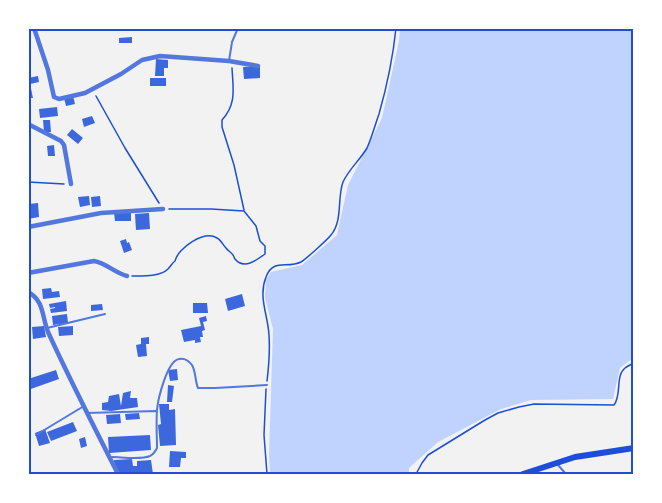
<svg xmlns="http://www.w3.org/2000/svg" width="662" height="503" font-family="Literata,serif">
  <style>
    .water { fill: #bfd3fe }
    .building { fill: #3d67dc }
    .lines { fill: none; stroke-linecap: round; stroke-linejoin: round }
    .path { stroke: #1d4ed8; stroke-width: 1.5 }
    .service { stroke: #5277de; stroke-width: 2 }
    .minor { stroke: #5277de; stroke-width: 4.5 }
    .secondary { stroke: #1d4ed8; stroke-width: 6 }
    .neatline { fill: none; stroke: #1d4ed8; stroke-width: 2 }
  </style>
  <rect width="100%" height="100%" fill="#f2f2f2"/>
  <path class="water" d="M400,29H633V358L620,368L613,399L531,400L501,409L438,442L409,468V474H270L269,455L273,329L265,298L266,279L271,272L302,265L337,235L348,185L382,118L399,41Z"/>
  <path class="building" d="M132,37V43H119V38Z
    M156,59L168,60V68H164V76H155Z
    M260,66V78L244,79L243,67Z
    M38,76L39,82L30,84L33,98H28V78Z
    M150,78H166V86H150Z
    M73,96L75,104L66,106L64,98Z
    M57,107L58,116L40,118L39,109Z
    M92,116L95,123L84,127L82,119Z
    M43,120H50L51,132H44Z
    M72,129L83,138L78,144L67,135Z
    M54,145L55,156H48L47,146Z
    M89,196L90,205L80,207L78,197Z
    M100,196L101,206L92,207L91,197Z
    M38,203L39,217L28,219V204Z
    M131,212V221H115L114,213Z
    M149,213L150,229L136,230L135,214Z
    M126,239L127,243L129,242L132,250L124,253L120,241Z
    M51,288L52,292L59,291L60,297L43,299L42,289Z
    M242,294L245,306L228,311L225,299Z
    M66,301L67,311L51,313L50,309L55,308V307L50,308L49,304Z
    M193,303H207L208,313H193Z
    M102,304L103,310L91,311V305Z
    M67,314L68,323L53,325L52,316Z
    M206,316L207,321L203,322L205,330L202,331L203,337H200L201,342L195,343V340L184,342L181,330L201,326L199,318Z
    M44,326L46,337L33,339L32,327Z
    M73,326V335L59,336L58,327Z
    M149,337V344H146L147,356L138,357L136,345L141,344V338Z
    M177,369L178,380L170,381L168,370Z
    M56,370L59,379L28,390V379Z
    M168,385L174,386L172,402H167Z
    M131,391L130,398H137L138,407L111,411L102,410V403L108,402L109,396L119,394L121,406L123,393Z
    M159,404H169V410L175,409L176,445L160,446L158,425L161,424Z
    M139,413L140,419L126,420L125,414Z
    M120,414L121,423L107,424L106,415Z
    M73,422L77,431L51,441L47,432Z
    M45,429L50,443L39,446L35,433Z
    M150,435L151,450L109,453L108,437Z
    M85,437L87,446L81,448L79,439Z
    M170,451L186,452V458H181L180,467H169Z
    M132,459L133,466H137V461L151,460L153,474H115L114,460Z"/>
  <g class="lines">
    <path class="path" d="M232,68C233,88 237,104 222,120V127L234,165L244,210
      M96,96L125,148L159,203
      M28,182L64,184
      M132,276C142,276 160,277 168,269C171,266 172,263 175,261C178,248 204,230 217,238C221,240 223,245 226,248C228,251 231,252 233,255C234,256 234,258 235,259C244,270 257,260 265,254V246L260,241L256,226L244,211L211,209H169
      M267,381C269,365 270,351 269,335C268,315 258,297 266,277C273,258 287,269 301,262C306,259 327,240 331,235C343,221 337,198 343,182C349,169 360,160 367,148C372,137 375,125 379,114C387,86 393,57 396,28
      M266,389L264,435L267,474
      M416,474L422,463L428,455L485,420L498,413L519,407L534,404L614,405C622,395 615,376 625,368C626,367 632,364 634,363"/>
    <path class="service" d="M229,61L232,42L238,28
      M47,328L105,314
      M87,413L156,411
      M36,435L84,406
      M112,457C121,457 141,460 150,456C154,454 155,452 157,448C157,436 156,423 157,410C158,399 167,361 179,359C184,358 189,361 192,365C196,372 195,381 198,388H215L267,385
      M558,465L566,474"/>
    <path class="minor" d="M34,28L48,70L54,97L59,99L85,93L121,74L142,60L160,56L229,61L258,66
      M28,124L61,141L64,145L71,184
      M28,227L101,213L163,209
      M28,273L94,261C106,263 115,273 127,276
      M28,292C44,300 42,317 48,332C70,380 94,427 118,474"/>
    <path class="secondary" d="M523,474L575,457L634,448"/>
  </g>
  <rect width="662" height="503" fill="none" stroke="#ffffff" stroke-width="60"/>
  <rect x="30" y="30" width="602" height="443" class="neatline"/>
</svg>
